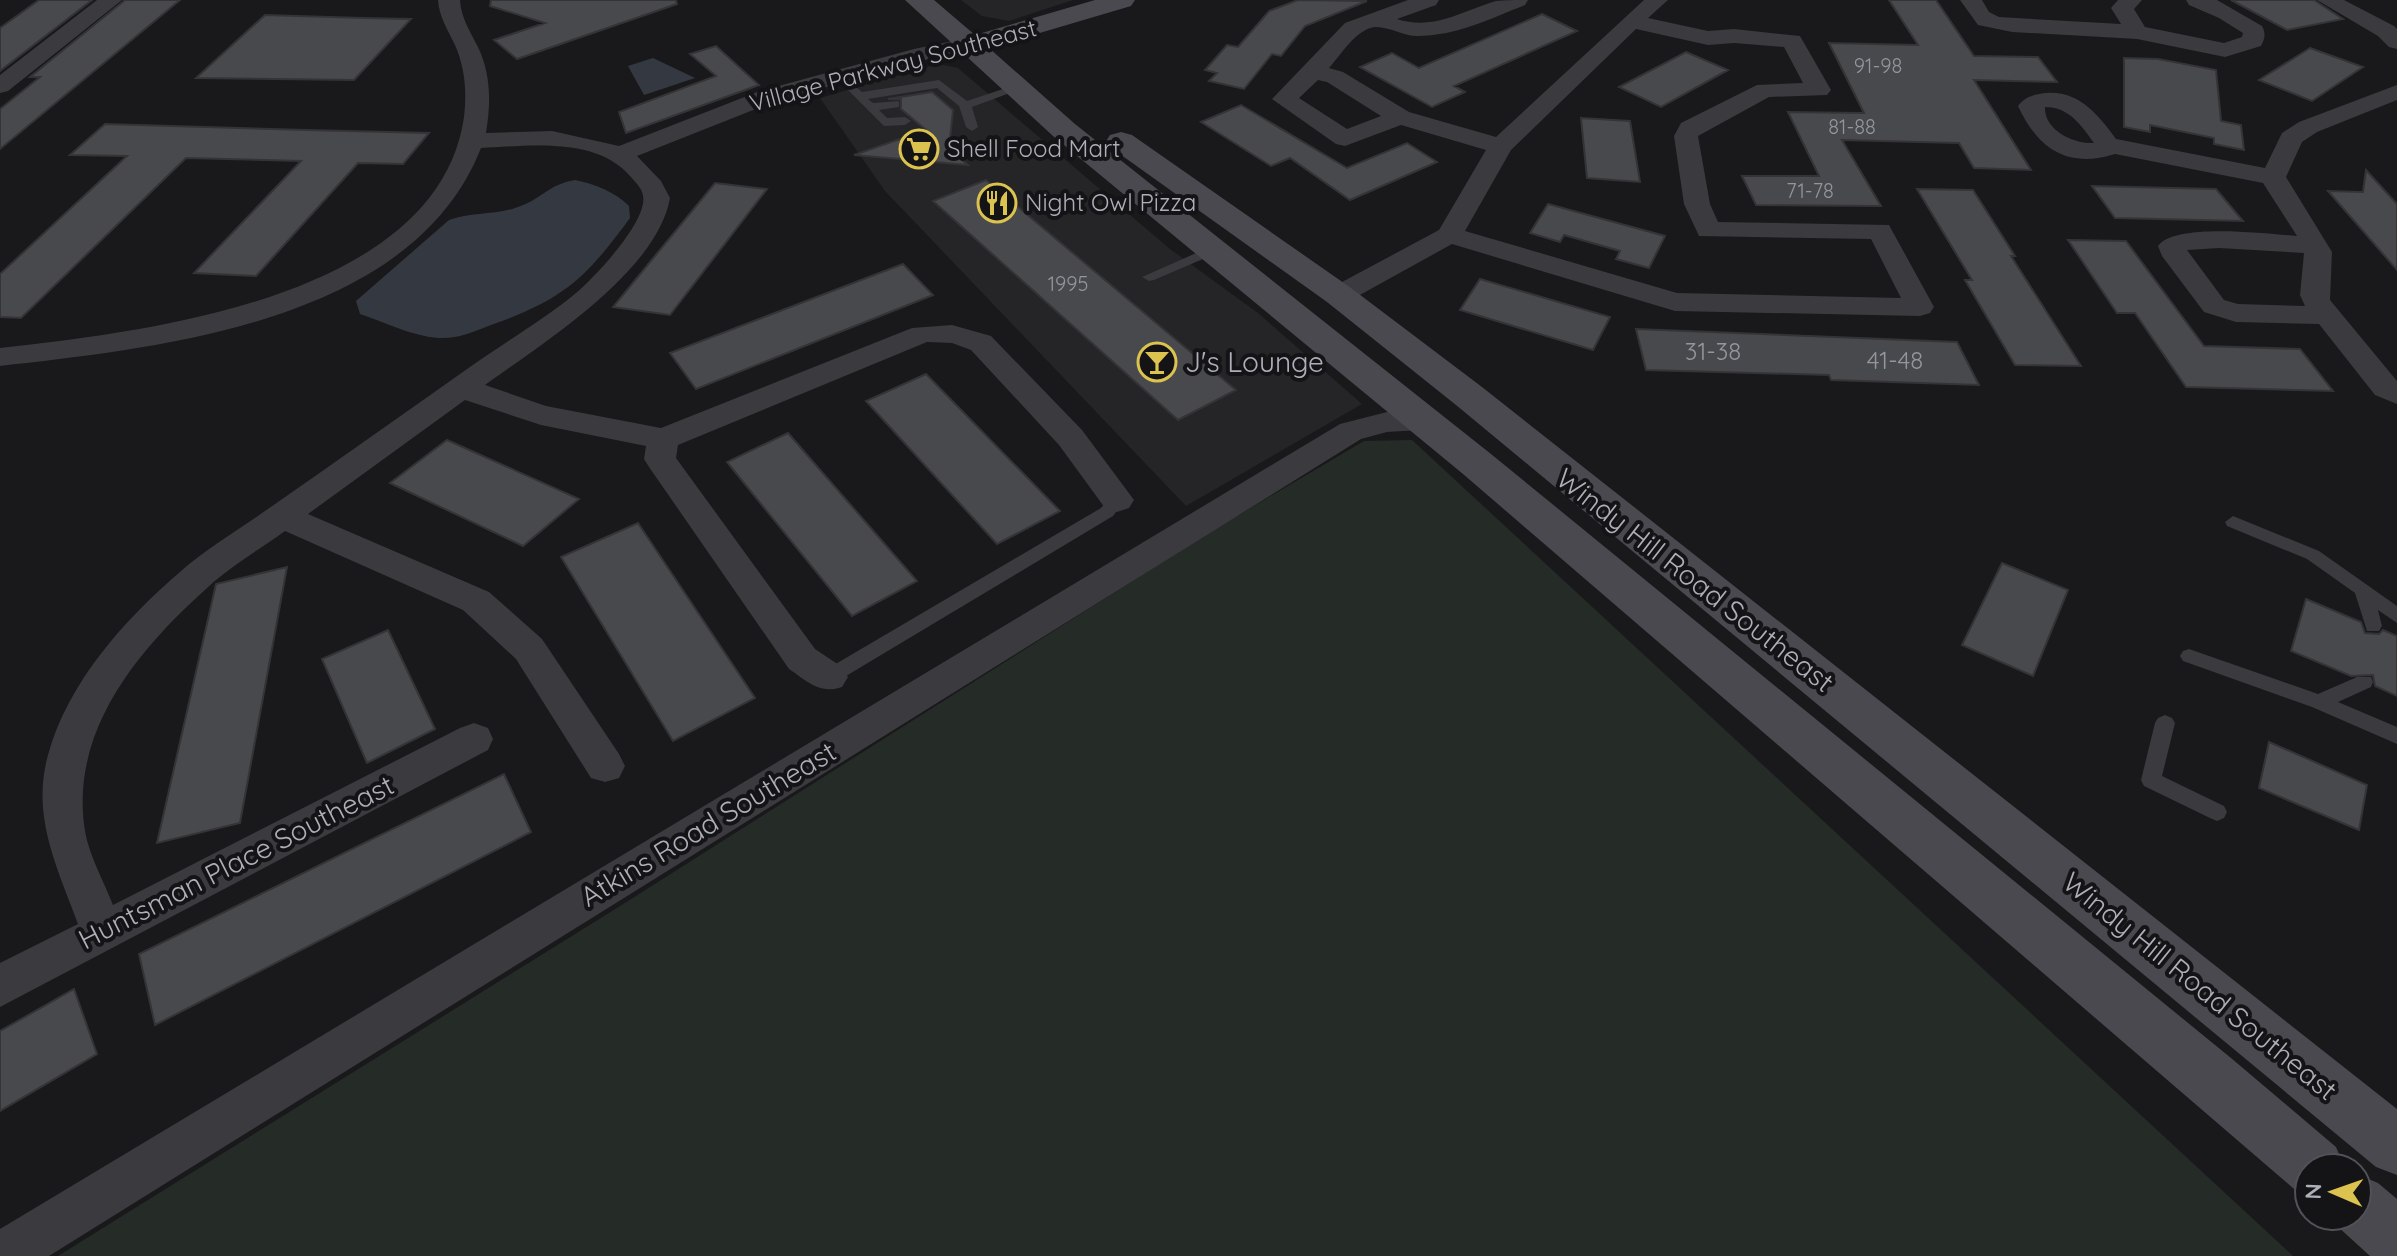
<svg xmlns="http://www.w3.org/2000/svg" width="2397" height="1256" font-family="Quicksand,sans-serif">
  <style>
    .built { fill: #252527 }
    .green { fill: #252c27 }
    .water { fill: #343941 }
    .building { fill: #48494d; stroke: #343336; stroke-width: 2 }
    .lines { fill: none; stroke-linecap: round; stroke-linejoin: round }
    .lane { fill: #3a3a3f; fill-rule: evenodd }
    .street { fill: #3a3a3f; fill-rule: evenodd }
    .secondary { fill: #49494f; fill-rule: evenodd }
    .labels { text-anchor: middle; stroke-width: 8; stroke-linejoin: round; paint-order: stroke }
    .far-number-label { font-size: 20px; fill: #94969e }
    .far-street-label { font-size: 24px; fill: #adafb9; stroke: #141416 }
    .far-poi-label { font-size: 24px; fill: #adafb9; stroke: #141416; text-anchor: start }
    .number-label { font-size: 24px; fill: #94969e }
    .poi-label { font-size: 28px; fill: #adafb9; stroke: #141416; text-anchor: start }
    .street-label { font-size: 28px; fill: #adafb9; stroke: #141416 }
  </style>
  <rect width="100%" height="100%" fill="#19191b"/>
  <path class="built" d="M961,0H1073L1009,21L982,16Z
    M938,64L958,68L1170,249L1258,313L1362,404L1186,506L885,191L820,98Z"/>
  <path class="green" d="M1412,440L2293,1256H58L617,908L1210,532L1364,441Z"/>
  <path class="water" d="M653,58L695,78L644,95L628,66Z
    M575,180C595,184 615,192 629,206L630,218C585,279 564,299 491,325C473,332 458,339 438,338C412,336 384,322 360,314L356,301L449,220C471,212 498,215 518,207C540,200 549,184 575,180Z"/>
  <path class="building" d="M39,0H92L0,71V28Z
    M125,0H180L0,149V109L40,77H30Z
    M491,0H676L677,4L517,59L494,40L545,23L490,6Z
    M1298,0L1367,1L1305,26L1281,56L1272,54L1244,89L1209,81L1217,73L1205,70L1227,45L1238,47L1269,11Z
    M1889,0H1936L1974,56L2038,57L2057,82L1974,80L2031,170L1974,168L1959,143L1842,140L1881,206L1756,205L1742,176H1819L1788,112L1864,113L1829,43L1918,45Z
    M2231,0H2314L2343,19L2287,30Z
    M1542,14L1577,31L1454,86L1465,92L1432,107L1360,67L1392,53L1419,68Z
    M265,15L363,18L411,19L354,80L196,78Z
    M716,46L759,85L626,133L619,112L716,76L690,54Z
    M2310,48L2363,67L2312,101L2259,80Z
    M1686,52L1728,70L1661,107L1619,87Z
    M2124,58L2158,59L2216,70L2221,121L2241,125L2244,150L2214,144V138L2150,125V132L2124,127Z
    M932,92L953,110L949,149L968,165L854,155L926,130L901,109V99H888Z
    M1241,105L1347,168L1407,143L1437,162L1350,200L1290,158L1271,166L1201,122Z
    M1581,118L1630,121L1640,182L1587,178Z
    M105,124L307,130L429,133L403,164L358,163L256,276L194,273L301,161L186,158L21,318L0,317V274L127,156L70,155Z
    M2366,170L2397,204V270L2328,191L2363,192Z
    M986,180L1236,390L1178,420L933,201Z
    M715,183L767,189L670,315L613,307Z
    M2092,186L2216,189L2243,221L2115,218Z
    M1917,189L1973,190L2015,256H2011L2081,366L2015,365L1965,280H1972Z
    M1548,204L1665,236L1649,268L1616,259L1620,251L1564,235L1560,242L1530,233Z
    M2068,240L2126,241L2204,346L2300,349L2333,391L2186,387L2135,313H2117Z
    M903,264L933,295L696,389L670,353Z
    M1480,279L1610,317L1593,350L1460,310Z
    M1636,329L1957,342L1979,385L1831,380L1829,375L1646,370Z
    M926,374L1060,511L997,544L866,401Z
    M788,433L917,581L852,616L727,462Z
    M447,440L579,499L523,546L390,483Z
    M638,523L755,698L673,741L561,557Z
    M2002,563L2068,590L2033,676L1962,645Z
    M287,567L240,823L157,843L216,584Z
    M2306,599L2361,622L2365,633L2379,634L2383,630L2397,636V696L2375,686L2373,675L2351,676L2291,651Z
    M388,630L435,729L367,763L322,659Z
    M2269,742L2367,785L2359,830L2259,788Z
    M504,774L531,832L155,1025L139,954Z
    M74,989L97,1054L0,1111V1031Z"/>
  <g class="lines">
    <path class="lane" d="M840,73L862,92L939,80L967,101L1015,85L1021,89L972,107L978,127L972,131L966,127L959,106L937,88L868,99L873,103L899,101V107L879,110L887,118L905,117L911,121L905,125L884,126L834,76Z
      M1212,246L1219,250L1217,253L1154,280L1149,281L1142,277Z
      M1117,494L1125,500L1113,516L836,682H822L820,677L822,672L1101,508L1111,496Z
      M2233,516L2319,551L2397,606V623L2378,610L2382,626L2379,631H2367L2355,593L2307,559L2227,526L2225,522Z
      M2189,649L2318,694L2357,677H2371L2373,682L2371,687L2338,702L2397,727V744L2312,707L2183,661L2180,656L2183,651Z
      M2165,715L2172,718L2175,723L2162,776L2224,806L2227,812L2224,818L2217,821L2210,818L2144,786L2141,780L2155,723L2158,718Z"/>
    <path class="street" d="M97,0H122L8,91L0,93V75Z
      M438,0H460C461,18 470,31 478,47C491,74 491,103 486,133L552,131L619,146L760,91L914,49L972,37L980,39L983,44L980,49L925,60L776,101L637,156L661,181L670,198C657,272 543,343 485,385L546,406L661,428L912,328L952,325L991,336L1082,430L1134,500L1129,508L1117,512L1105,508L1059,445L971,350L952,343L927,342L678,445L676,458L815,649L842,667L848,677L842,687C820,695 807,681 789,669L649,467L644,459L646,446L541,425L465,400L308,514L489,592L542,639L619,754L625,766L619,778L605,782L591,778L516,659L463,610L285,531C259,550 229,567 206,589C137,651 69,732 85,831C89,855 104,882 113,905L460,728L474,723L488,728L493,739L488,750L0,1007V963L78,924C57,867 31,816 48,755C68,682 125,619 181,571C206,549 237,531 265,511C336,462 406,412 477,362C510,339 546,318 576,293C595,277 648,221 643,196C642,188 635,182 630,176C596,136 527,146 481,148C413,322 161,348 0,366V348C143,332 438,299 464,117C467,92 465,68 455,45C448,30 439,17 438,0Z
      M1408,0H1439L1436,5L1397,19C1433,31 1462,11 1496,1C1505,0 1518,0 1528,0L1525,5C1490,19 1455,36 1417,36C1404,36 1387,26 1375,27C1356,29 1341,55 1329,68L1343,72L1409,112L1496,137L1644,0H1668L1648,18L1708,31L1734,29L1800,36L1831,90L1827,95L1769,97L1698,136L1710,204L1718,222L1889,225L1934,307L1930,313L1920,316L1675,311L1452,244L1349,301L1339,304L1329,301L1325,295L1329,289L1439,230L1486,150L1401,125L1345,146L1336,144L1272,99L1345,23ZM1636,29L1708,45L1734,43L1784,47L1803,83L1757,85L1681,123L1674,136L1684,204L1699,236L1871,239L1901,298L1677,293L1465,231L1511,150ZM1318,80L1327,82L1381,116L1347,129L1299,98Z
      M1960,0H1982L1989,12L1999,17L2121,24L2111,8L2118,0H2142L2134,9L2145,27L2224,43L2242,37L2243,33L2219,18L2189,5L2186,0H2217L2262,26C2266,33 2265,39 2261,46L2225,57L2137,39L2012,32L1978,25Z
      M2317,0H2344L2394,26L2397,29V49L2389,47L2378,36Z
      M2397,85V100L2317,132L2302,142L2286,177L2332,252L2330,300L2397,381V404L2375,395L2319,324L2236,322L2204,312L2162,256L2158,246C2175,222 2269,234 2297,236L2263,183L2115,154C2067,169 2038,149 2018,106C2024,98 2030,96 2039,94C2076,87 2097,113 2116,139L2265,168L2282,133L2299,122ZM2045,107C2069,107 2081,125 2094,143C2072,144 2044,129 2045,107ZM2219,248L2304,253L2300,295L2305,306L2238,304L2224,300L2187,250Z
      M1387,412L1436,415L1441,422L1436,429L1387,432L1361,439L49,1256H0V1229L1340,424Z"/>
    <path class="secondary" d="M905,0H934L975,35L1095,0H1135L1131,6L989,48L1075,124L1491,454L2231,1058L2336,1147L2345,1168H2309V1195L2294,1189L1463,474L1053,136Z
      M1121,132L1132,135L1351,288L1482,387L2397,1109V1175L2376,1167L1456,405L1327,302L1110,147L1106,141L1110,135Z
      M2357,1174L2378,1183L2397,1199V1256H2370L2336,1225L2332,1216H2357Z"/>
  </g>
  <defs>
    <symbol id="supermarket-ring" viewBox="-11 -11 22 22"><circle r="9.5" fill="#141416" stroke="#dcc34f" stroke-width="1.5"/><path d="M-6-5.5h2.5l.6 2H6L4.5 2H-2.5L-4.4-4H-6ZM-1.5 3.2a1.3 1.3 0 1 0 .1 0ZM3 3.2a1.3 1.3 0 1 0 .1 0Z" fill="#dcc34f"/></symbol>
    <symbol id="restaurant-ring" viewBox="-11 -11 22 22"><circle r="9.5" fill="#141416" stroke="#dcc34f" stroke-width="1.5"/><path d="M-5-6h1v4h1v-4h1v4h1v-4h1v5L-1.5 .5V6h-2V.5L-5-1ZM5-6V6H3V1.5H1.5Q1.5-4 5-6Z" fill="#dcc34f"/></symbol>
    <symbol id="bar-ring" viewBox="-11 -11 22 22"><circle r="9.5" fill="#141416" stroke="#dcc34f" stroke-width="1.5"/><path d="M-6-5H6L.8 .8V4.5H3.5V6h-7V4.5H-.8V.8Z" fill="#dcc34f"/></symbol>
  </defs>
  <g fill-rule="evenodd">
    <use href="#supermarket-ring" x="897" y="127" width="44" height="44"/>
    <use href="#restaurant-ring" x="975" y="181" width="44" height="44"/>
    <use href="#bar-ring" x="1135" y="340" width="44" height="44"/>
  </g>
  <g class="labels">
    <g class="far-number-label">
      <text x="1878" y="73">91-98</text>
      <text x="1852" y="134">81-88</text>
      <text x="1810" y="198">71-78</text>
      <text x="1068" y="291">1995</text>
    </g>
    <g class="far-street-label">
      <text transform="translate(893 66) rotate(-15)" y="8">Village Parkway Southeast</text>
    </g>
    <g class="far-poi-label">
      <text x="947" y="157">Shell Food Mart</text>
      <text x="1025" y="211">Night Owl Pizza</text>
    </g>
    <g class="number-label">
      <text x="1713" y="360">31-38</text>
      <text x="1895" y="369">41-48</text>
    </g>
    <g class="poi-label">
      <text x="1185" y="372">J's Lounge</text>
    </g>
    <g class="street-label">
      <text transform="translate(1695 580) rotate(38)" y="10">Windy Hill Road Southeast</text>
      <text transform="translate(708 824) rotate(-31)" y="10">Atkins Road Southeast</text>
      <text transform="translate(236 862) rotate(-27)" y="10">Huntsman Place Southeast</text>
      <text transform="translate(2200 986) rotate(39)" y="10">Windy Hill Road Southeast</text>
    </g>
  </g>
  <g transform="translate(2333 1192) rotate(272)"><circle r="38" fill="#141416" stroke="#515257" stroke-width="2"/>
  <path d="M0-6L14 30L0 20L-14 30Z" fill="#dcc34f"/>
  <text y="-12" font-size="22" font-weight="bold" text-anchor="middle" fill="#adafb9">N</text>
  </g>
</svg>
